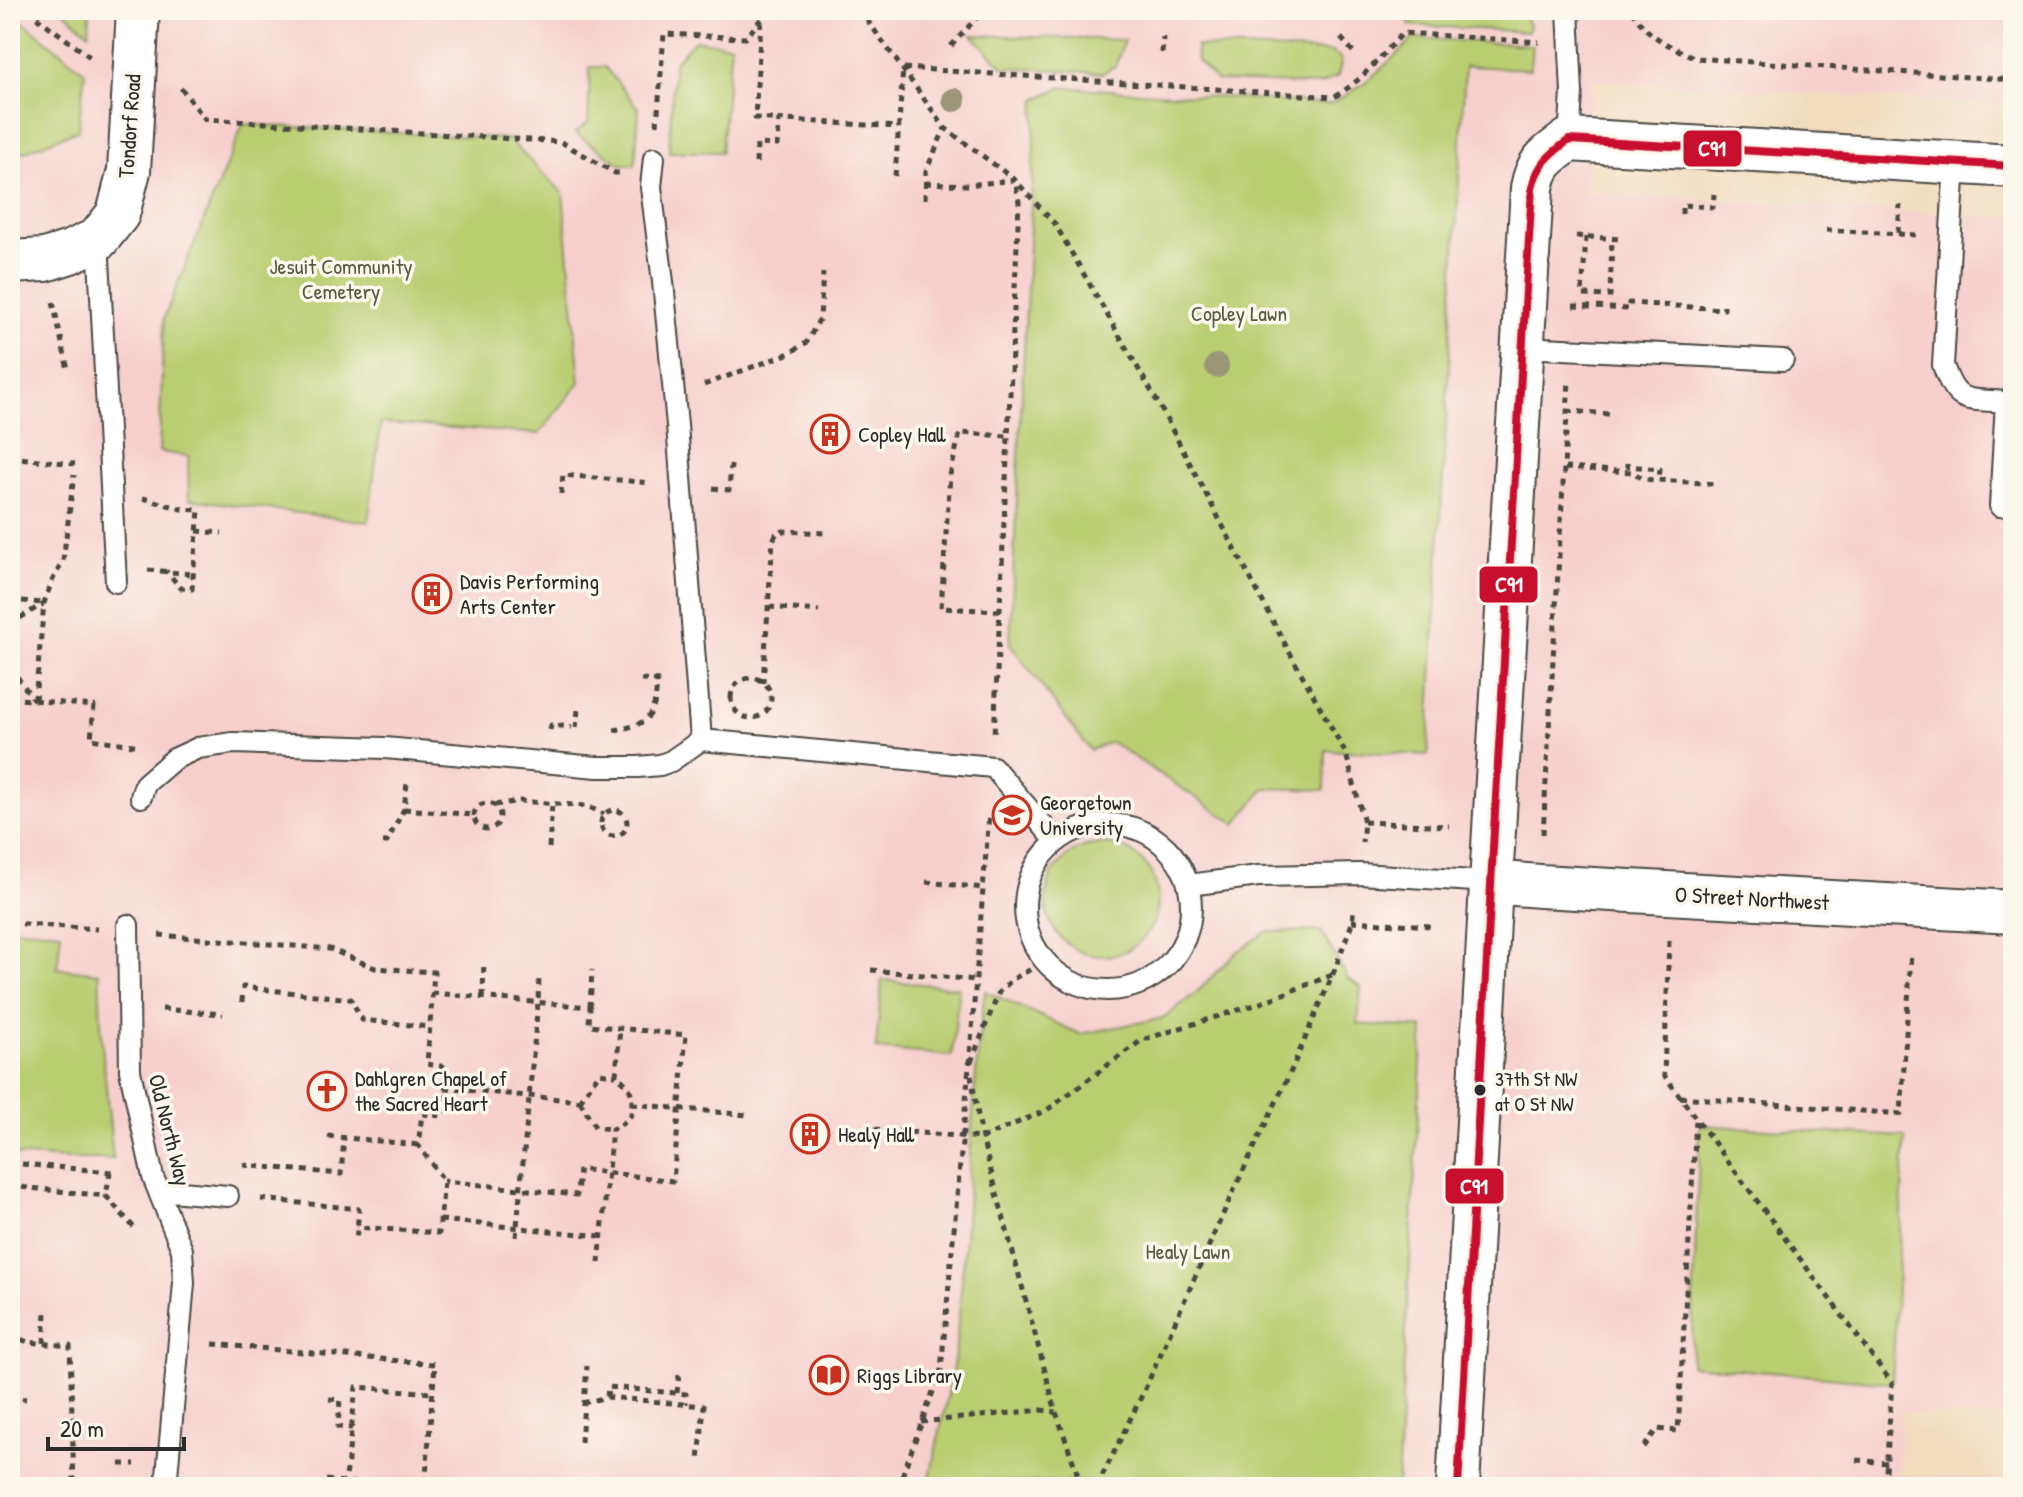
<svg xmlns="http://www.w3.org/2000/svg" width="2023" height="1497" font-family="'Patrick Hand',sans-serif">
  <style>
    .built { fill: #f7d0ce }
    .green { fill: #b9cd71; stroke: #727c4e; stroke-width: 2 }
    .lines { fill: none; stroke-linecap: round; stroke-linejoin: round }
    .service-casing { stroke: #494641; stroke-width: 24 }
    .minor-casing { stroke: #494641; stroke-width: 46 }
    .path { stroke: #494641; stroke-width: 5; stroke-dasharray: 6 6; stroke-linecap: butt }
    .service { stroke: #fff; stroke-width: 20 }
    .minor { stroke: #fff; stroke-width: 42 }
    .bus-1-casing { stroke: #fbf7ec; stroke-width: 14 }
    .bus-1 { stroke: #c8102e; stroke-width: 8 }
    .tree { fill: #9c9679 }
    .bus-dot { fill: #2b2b2b; stroke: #fbf7ec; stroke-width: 3 }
    .labels { text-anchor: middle; stroke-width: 7; stroke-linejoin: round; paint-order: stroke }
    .bus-label { font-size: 20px; fill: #2b2b2b; stroke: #fbf7ec; text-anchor: start }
    .street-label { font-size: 22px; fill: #2b2b2b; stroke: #fbf7ec }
    .park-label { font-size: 22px; fill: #565c40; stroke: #fbf7ec }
    .poi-label { font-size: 22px; fill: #2b2b2b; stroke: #fbf7ec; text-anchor: start }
    .line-badge { stroke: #fbf7ec; stroke-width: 3 }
    .badge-label { font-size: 22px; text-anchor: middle; font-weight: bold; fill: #fff }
  </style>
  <rect width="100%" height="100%" fill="#fbf7ec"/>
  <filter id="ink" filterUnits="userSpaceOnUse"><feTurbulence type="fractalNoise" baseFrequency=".0125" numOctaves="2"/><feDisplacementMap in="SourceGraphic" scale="16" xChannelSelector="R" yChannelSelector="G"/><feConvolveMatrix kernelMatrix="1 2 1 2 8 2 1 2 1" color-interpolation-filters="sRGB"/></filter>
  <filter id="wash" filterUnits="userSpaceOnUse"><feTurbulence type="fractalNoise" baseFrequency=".006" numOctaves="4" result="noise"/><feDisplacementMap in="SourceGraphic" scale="32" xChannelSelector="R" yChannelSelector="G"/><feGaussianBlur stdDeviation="1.8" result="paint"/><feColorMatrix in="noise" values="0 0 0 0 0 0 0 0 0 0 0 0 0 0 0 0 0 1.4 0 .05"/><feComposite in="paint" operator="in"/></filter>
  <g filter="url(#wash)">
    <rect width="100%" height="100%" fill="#f2dcbe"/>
    <path class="built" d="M10,10H2013V106L1593,80L1585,192L2013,218V1418L1902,1412L1898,1475L2013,1481V1487H10Z"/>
    <path class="green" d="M62,10H90L89,33Z
      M1410,10H1522L1529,25L1528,32L1409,25Z
      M10,11L85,72L78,130L21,153L10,124Z
      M972,35L1124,40L1116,65L1103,73L1003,67Z
      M1414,38L1532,45L1530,69L1465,66L1428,755L1326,750L1325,790L1265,788L1236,824L1111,742L1090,750L1010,644L1036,99L1062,87L1330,104C1363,88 1388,63 1414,38Z
      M695,40L731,45L721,152H669L674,62Z
      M1196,46L1332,52L1342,59L1338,76L1320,85L1217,81L1197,61Z
      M590,67H605L639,109L635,165L620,164L575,133L588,123Z
      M243,124L508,139L563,193L580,382L539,434L381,423L368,522L189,499L188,456L159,452L164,318Z
      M1046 900a56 56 0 1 1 112 0a56 56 0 1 1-112 0Z
      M10,928L61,932L57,968L99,973L102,1045L113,1159H70L10,1155Z
      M1321,931L1348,979L1361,987L1358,1024L1423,1028L1397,1487H1157V1481L929,1483C937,1437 951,1392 956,1345C969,1227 969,1108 985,991L1080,1034L1164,1018L1198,991L1237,952L1266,932Z
      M882,980L959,988L952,1056L876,1049Z
      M1700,1125L1905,1137L1892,1383L1691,1365Z"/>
  </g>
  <g filter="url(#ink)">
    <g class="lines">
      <defs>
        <path id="service" d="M1568,10L1572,93L1569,140
          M654,158L651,187L663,282L677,425L701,740
          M1955,162L1943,365C1957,407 1967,398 2006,402L2000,506
          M98,239L116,582
          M1523,347L1783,360
          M141,797L145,784L174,759L198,748L233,743L385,748L597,767H638L660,765L671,761L701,740L993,767L1056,841
          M1025 907a83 83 0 1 1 166 0a83 83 0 1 1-166 0Z
          M1189,885L1258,876L1360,874L1491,882
          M128,925L130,1071L153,1177L182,1250L184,1283L166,1487
          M158,1190L228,1196"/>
        <path id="minor" d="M10,262L45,260L70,252L98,239L118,214L129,171L138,10
          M1491,882L1540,886L2013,912
          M1458,1487L1494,830L1532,188C1537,161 1547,156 1569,140L2013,166"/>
      </defs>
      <use href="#service" class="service-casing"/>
      <use href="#minor" class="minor-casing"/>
      <path class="path" d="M27,10L90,57
        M860,10L945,128L1015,180L1055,224L1158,403L1285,644L1346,754L1364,822L1362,842
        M1632,10C1645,36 1671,47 1696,58L2013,80
        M761,21L755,118L898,127
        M1341,38L1356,55
        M951,46L981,13
        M1162,53L1163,37
        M904,68L1334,97C1362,81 1381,56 1403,33L1539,42
        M181,88L205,119L561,142L615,173H620
        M657,125L664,34L746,38L768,10
        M10,154L16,169
        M756,163L757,144L777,145L779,119
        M895,176L903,69
        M926,183L967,185L1015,180L1019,202L994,736
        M925,199L926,171L945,128
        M1682,214V205L1713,207L1714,194
        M1826,230L1917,235
        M1898,233L1900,205
        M1576,236L1620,239
        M1586,237L1582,295L1610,296L1612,239
        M53,302L68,370
        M1573,306L1629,309V303L1724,309V305
        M704,385L790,353L807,342L820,318L823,273
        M1567,411L1610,414
        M10,457L75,464
        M1627,463V466L1660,469L1659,480
        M1565,468L1633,472L1643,479L1718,484
        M713,488L729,490L731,465
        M561,494L563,475L651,483
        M143,498L182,509L199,510L192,589L181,588L166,571
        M197,531L222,533
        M148,570L193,574
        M10,600L43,603
        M769,607L819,611
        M1000,611L941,608L950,475L960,433L1008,436
        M10,624L43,604
        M10,667L34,700
        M731 698a20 20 0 1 1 40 0a20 20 0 1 1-40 0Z
        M641,680L661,681
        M763,683L770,579L773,541L776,534L783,531L826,533
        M10,698L94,706L91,739L140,746
        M35,700L44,603L52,581L63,561L74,475
        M576,728L578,710
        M550,730L551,725L572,727
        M614,730C650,725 655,716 657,681
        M474 816a13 13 0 1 1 26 0a13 13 0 1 1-26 0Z
        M495,805L518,801L572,805L587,806L604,814
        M404,809L474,815
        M601 823a13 13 0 1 1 26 0a13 13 0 1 1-26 0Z
        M1364,822L1449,826
        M1543,834L1569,380
        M383,842H387L404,809L407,783
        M549,848L552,804
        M926,882L984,888
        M1352,921L1430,926
        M10,923L97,929
        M159,935L330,949L375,968L434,972L427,1064L447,1067L443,1116L422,1114L418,1145L444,1181L439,1233L357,1227
        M1669,941L1664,1075L1892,1383L1885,1487
        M871,970L976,980
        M432,993L590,1007L589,1025L686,1035L673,1181L579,1169L577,1195L444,1181
        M483,997L484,961
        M242,1002L243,987L351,999L362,1020L430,1027
        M590,1007L592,970
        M162,1009L223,1014
        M971,1062L999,992L1013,979L1044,962
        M971,1075L982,1138L1056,1412L1082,1487
        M445,1088L580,1101
        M1680,1097L1901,1114L1911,954
        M580,1101L599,1073L616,1075
        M580,1101L595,1127L612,1129
        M632,1104L748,1115
        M874,1129L982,1138L1047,1110L1142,1040L1258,1004L1332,975
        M328,1136L418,1145
        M10,1163L112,1172
        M243,1165L341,1174L344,1138
        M110,1172L106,1196L137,1231
        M10,1186L106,1196
        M261,1199L359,1209L356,1241
        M440,1220L601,1236
        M516,1237L538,1002L539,978
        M599,1263L612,1129L622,1124L631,1115C633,1093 633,1089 616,1075L620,1028
        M10,1335L28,1342L70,1346L74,1487
        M44,1343L46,1312
        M213,1344L435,1364L425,1487
        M677,1393L679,1375
        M10,1397L26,1399
        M607,1397L608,1387L686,1394V1404
        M329,1399L340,1400L338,1427L352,1428
        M583,1403L607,1397L704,1406L699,1461
        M921,1422L1041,1410L1056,1412
        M581,1442L587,1366
        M1644,1447L1657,1429L1678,1431L1696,1119
        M1857,1460L1887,1463
        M120,1464H135
        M326,1480L391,1487
        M345,1487L356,1387L433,1393
        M898,1487L941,1370L969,1067L989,814
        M1097,1487L1145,1389L1232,1194L1291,1071L1333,974L1352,923L1354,907"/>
      <use href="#service" class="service"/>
      <use href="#minor" class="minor"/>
      <defs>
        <path id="bus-1" d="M1458,1487L1494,830L1532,188C1537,165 1550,154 1569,140L2013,166"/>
      </defs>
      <use href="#bus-1" class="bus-1-casing"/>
      <use href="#bus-1" class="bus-1"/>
    </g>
    <g class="tree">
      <circle cx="954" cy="100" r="12"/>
      <circle cx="1217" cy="366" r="12"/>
    </g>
  </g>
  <defs>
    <symbol id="building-ring" viewBox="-11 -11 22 22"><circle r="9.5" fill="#fbf7ec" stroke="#c8321e" stroke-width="1.5"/><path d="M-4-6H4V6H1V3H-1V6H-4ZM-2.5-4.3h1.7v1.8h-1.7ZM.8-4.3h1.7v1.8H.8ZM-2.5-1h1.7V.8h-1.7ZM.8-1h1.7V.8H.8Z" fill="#c8321e"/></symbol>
    <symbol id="university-ring" viewBox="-11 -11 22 22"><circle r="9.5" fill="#fbf7ec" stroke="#c8321e" stroke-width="1.5"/><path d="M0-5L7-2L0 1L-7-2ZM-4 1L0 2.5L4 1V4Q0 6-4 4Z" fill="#c8321e"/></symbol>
    <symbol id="church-ring" viewBox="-11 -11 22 22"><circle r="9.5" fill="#fbf7ec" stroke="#c8321e" stroke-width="1.5"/><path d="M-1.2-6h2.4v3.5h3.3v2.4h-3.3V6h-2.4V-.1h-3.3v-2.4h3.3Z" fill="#c8321e"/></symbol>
    <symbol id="library-ring" viewBox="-11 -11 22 22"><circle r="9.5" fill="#fbf7ec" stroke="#c8321e" stroke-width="1.5"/><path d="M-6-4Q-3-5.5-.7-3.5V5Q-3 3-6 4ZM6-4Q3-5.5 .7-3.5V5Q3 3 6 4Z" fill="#c8321e"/></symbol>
  </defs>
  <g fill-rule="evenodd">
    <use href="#building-ring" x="808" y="412" width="44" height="44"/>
    <use href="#building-ring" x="410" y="572" width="44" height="44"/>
    <use href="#university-ring" x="990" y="793" width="44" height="44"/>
    <use href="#church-ring" x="305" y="1069" width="44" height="44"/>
    <use href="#building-ring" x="788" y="1112" width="44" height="44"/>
    <use href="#library-ring" x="807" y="1353" width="44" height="44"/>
  </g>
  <circle class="bus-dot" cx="1480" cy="1090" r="7"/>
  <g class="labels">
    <g class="bus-label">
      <text x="1495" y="1086">37th St NW<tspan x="1495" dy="25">at O St NW</tspan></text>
    </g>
    <g class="street-label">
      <text transform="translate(129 126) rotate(-86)" y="8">Tondorf Road</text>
      <text transform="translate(1752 898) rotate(3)" y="8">O Street Northwest</text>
      <text transform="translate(170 1130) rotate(76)" y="8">Old North Way</text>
    </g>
    <g class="park-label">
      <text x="341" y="274">Jesuit Community<tspan x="341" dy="25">Cemetery</tspan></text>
      <text x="1239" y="321">Copley Lawn</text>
      <text x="1188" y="1259">Healy Lawn</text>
    </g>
    <g class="poi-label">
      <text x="858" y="442">Copley Hall</text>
      <text x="460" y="589">Davis Performing<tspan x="460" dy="25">Arts Center</tspan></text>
      <text x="1040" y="810">Georgetown<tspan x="1040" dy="25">University</tspan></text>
      <text x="355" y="1086">Dahlgren Chapel of<tspan x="355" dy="25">the Sacred Heart</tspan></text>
      <text x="838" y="1142">Healy Hall</text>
      <text x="857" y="1383">Riggs Library</text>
    </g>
  </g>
  <g class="line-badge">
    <rect x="1682" y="129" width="61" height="39" rx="8" fill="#c8102e"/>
    <rect x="1478" y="565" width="61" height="39" rx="8" fill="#c8102e"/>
    <rect x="1444" y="1167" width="61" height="38" rx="8" fill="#c8102e"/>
  </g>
  <g class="badge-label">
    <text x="1712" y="156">C91</text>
    <text x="1509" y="592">C91</text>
    <text x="1474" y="1194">C91</text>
  </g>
  <rect width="2023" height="1497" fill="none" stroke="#fbf7ec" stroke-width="40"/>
  <path d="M48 1437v12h136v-12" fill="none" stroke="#2b2b2b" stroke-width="4"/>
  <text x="60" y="1437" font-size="24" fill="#2b2b2b" stroke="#fbf7ec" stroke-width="6" paint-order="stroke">20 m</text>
</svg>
